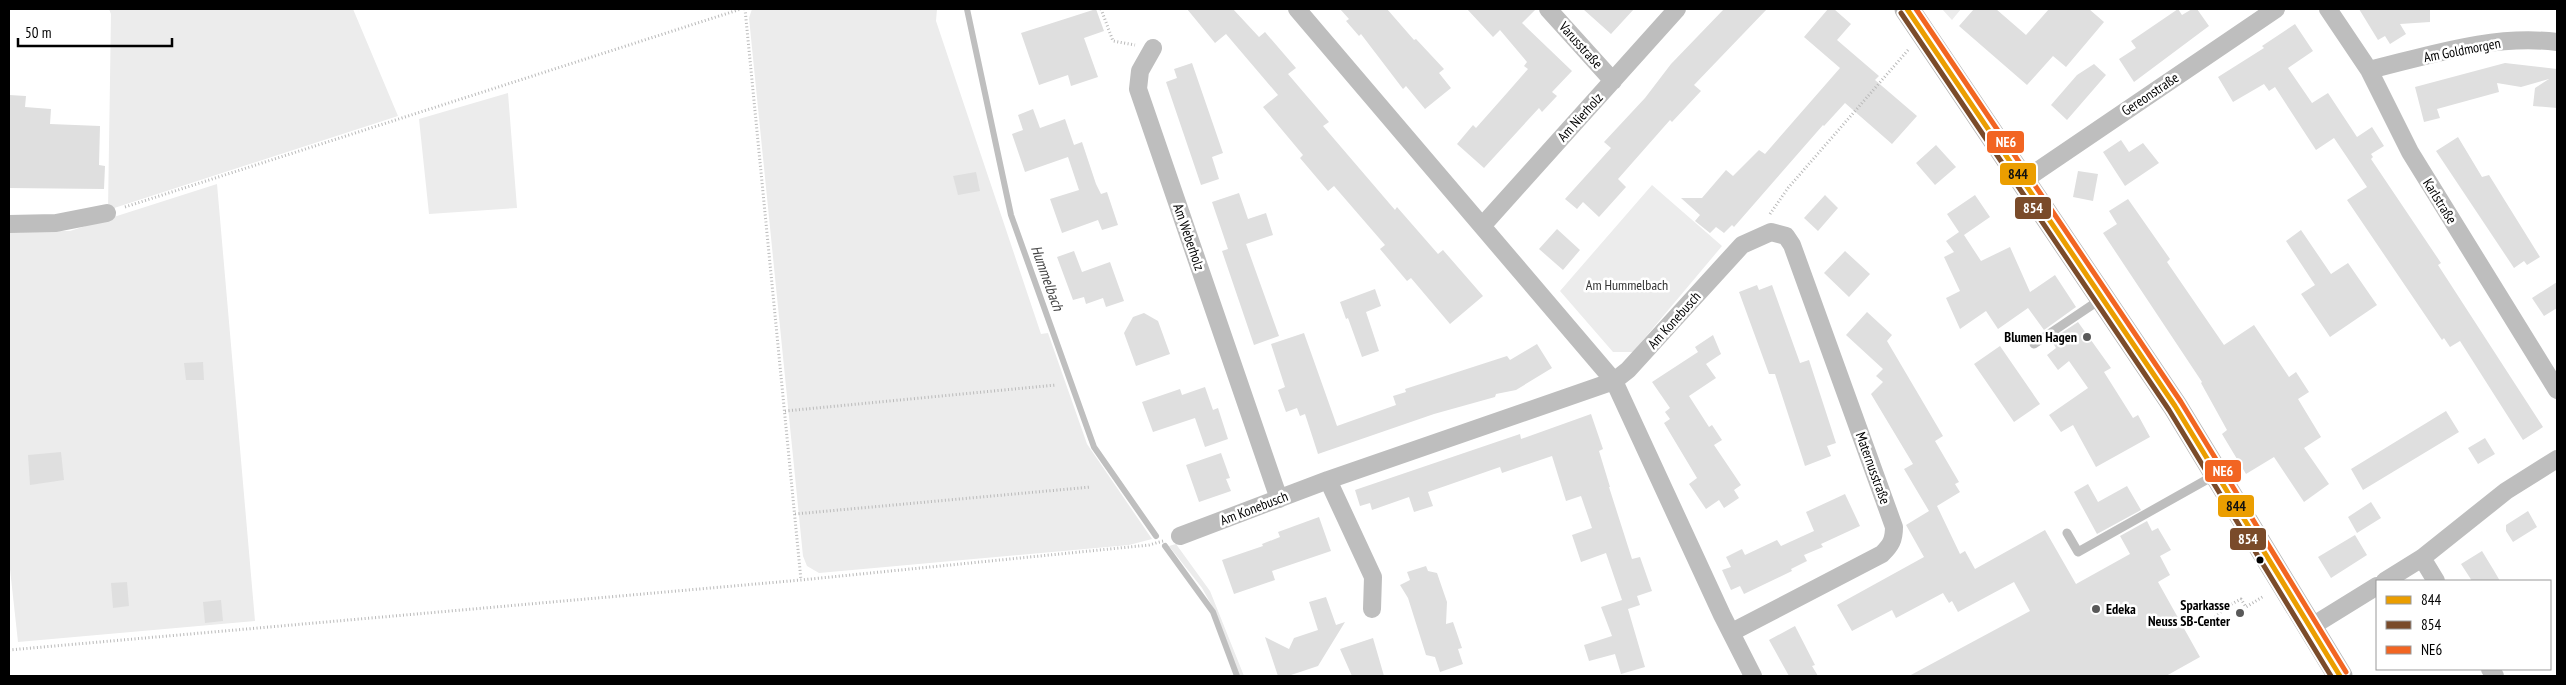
<svg xmlns="http://www.w3.org/2000/svg" width="2566" height="685" font-family="'PT Sans Narrow',sans-serif">
  <style>
    .green { fill: #ececec }
    .lines { fill: none; stroke-linecap: round; stroke-linejoin: round }
    .stream { stroke: #bfbfbf; stroke-width: 6 }
    .building { fill: #dfdfdf }
    .path { stroke: #b9b9b9; stroke-width: 3; stroke-dasharray: 1 2.5; stroke-linecap: butt }
    .service { stroke: #bebebe; stroke-width: 9 }
    .minor { stroke: #bebebe; stroke-width: 18 }
    .secondary { stroke: #b8b8b8; stroke-width: 25 }
    .bus-1-casing { stroke: #fff; stroke-width: 9 }
    .bus-2-casing { stroke: #fff; stroke-width: 9 }
    .bus-3-casing { stroke: #fff; stroke-width: 9 }
    .bus-1 { stroke: #eb9e00; stroke-width: 5 }
    .bus-2 { stroke: #7a4b2a; stroke-width: 5 }
    .bus-3 { stroke: #f26522; stroke-width: 5 }
    .poi-dot { fill: #595959; stroke: #fff; stroke-width: 2 }
    .bus-dot { fill: #000; stroke: #fff; stroke-width: 2 }
    .labels { text-anchor: middle; stroke-width: 5; stroke-linejoin: round; paint-order: stroke }
    .street-label { font-size: 14px; fill: #000; stroke: #fff }
    .park-label { font-size: 14px; fill: #333; stroke: #fff }
    .poi-label { font-size: 14px; font-weight: bold; fill: #000; stroke: #fff; text-anchor: end }
    .water-label { font-size: 15px; font-style: italic; fill: #444; stroke: #fff }
    .line-badge { stroke: #fff; stroke-width: 2 }
    .badge-label { font-size: 14px; text-anchor: middle; font-weight: bold; fill: #fff }
    .pale-badge-label { font-size: 14px; text-anchor: middle; font-weight: bold; fill: #111 }
  </style>
  <rect width="100%" height="100%" fill="#fff"/>
  <path class="green" d="M109,9H353L398,116L108,210L111,14Z
    M752,9H937L936,21L1041,334L1048,333L1087,444L1152,539L1129,545L819,573L807,566L803,556L749,18Z
    M1942,9H1961L1952,20Z
    M508,93L517,208L429,214L419,119Z
    M217,184L255,621L18,642L9,560V231H70Z
    M1652,185L1722,246L1633,352H1613L1560,291Z
    M1176,544L1210,591L1244,676H1239L1215,611L1202,588L1169,546Z"/>
  <g class="lines">
    <path class="stream" d="M967,9L1011,215L1094,447L1156,536
      M1165,546L1213,612L1237,676"/>
  </g>
  <path class="building" d="M1096,9L1104,31L1084,38L1098,77L1071,86L1068,75L1039,85L1021,33Z
    M1187,9H1233L1259,37L1265,32L1296,68L1288,74L1329,122L1323,126L1395,210L1397,207L1438,254L1443,250L1483,296L1450,324L1411,278L1407,281L1380,249L1385,245L1334,186L1328,191L1300,158L1303,155L1263,107L1278,95L1226,34L1215,43Z
    M1340,9H1387L1414,40L1416,39L1444,69L1439,73L1451,88L1425,109L1406,86L1403,89L1361,34L1359,36L1346,21L1349,19Z
    M1467,9H1536L1522,23L1572,71L1552,92L1557,96L1542,112L1539,108L1484,168L1457,144L1473,125L1476,128L1507,93L1528,69L1524,66L1527,62L1500,30L1493,37Z
    M1583,9H1634L1611,34Z
    M1724,9H1767L1694,85L1701,91L1672,122L1670,120L1618,179L1626,187L1599,217L1583,202L1577,209L1565,199L1611,148L1604,142L1645,98L1671,64Z
    M1828,9H1834L1851,24L1837,40L1879,76L1875,80L1917,116L1892,144L1845,103L1824,126L1823,125L1734,227L1732,225L1724,233L1716,227L1710,233L1695,221L1700,215L1681,198H1702L1726,170L1733,176L1759,150L1765,154L1840,68L1804,37Z
    M1974,9H1996L2026,35L2049,9H2089L2104,22L2066,67L2053,56L2027,85L1959,26Z
    M2178,9L2182,15L2192,9H2197L2209,26L2134,82L2119,59L2136,48L2131,41Z
    M2359,9H2430V22L2400,24L2406,34L2390,44L2385,36L2378,40Z
    M2295,24L2313,51L2288,68L2312,103L2328,93L2357,137L2372,127L2384,146L2371,154L2373,157L2371,159L2441,263L2438,265L2543,427L2523,440L2460,341L2450,347L2444,338L2442,340L2347,200L2367,187L2334,138L2316,150L2275,87L2269,91L2264,84L2233,102L2218,77L2264,48L2262,46Z
    M1192,63L1223,153L1212,157L1219,179L1201,185L1166,82L1177,78L1174,69Z
    M2505,63L2557,69V108L2533,106L2535,88L2549,79L2521,87L2497,83L2499,92L2437,109L2440,118L2424,122L2415,87Z
    M2094,64L2106,75L2067,120L2051,105L2077,75Z
    M9,95L26,96L25,107L51,109L50,124L100,126L99,165L105,166L104,189L9,188Z
    M1033,109L1040,128L1065,119L1074,145L1082,142L1096,184L1101,194L1107,192L1118,225L1102,230L1098,220L1062,233L1050,199L1079,190L1068,157L1025,172L1012,134L1023,130L1018,115Z
    M2458,137L2482,177L2489,175L2540,257L2527,265L2524,261L2514,268L2436,151Z
    M2121,140L2129,152L2143,143L2159,163L2125,186L2103,152Z
    M1936,145L1956,167L1935,185L1916,163Z
    M2078,171L2098,174L2093,201L2073,197Z
    M976,172L980,191L958,195L953,176Z
    M1239,193L1248,219L1266,213L1273,235L1246,244L1279,336L1254,345L1222,251L1228,249L1212,202Z
    M1825,195L1838,208L1818,231L1804,218Z
    M1975,195L1990,217L1964,235L1981,261L2010,247L2030,292L2055,275L2076,307L2044,330L2028,308L1998,329L1986,311L1960,329L1946,298L1960,291L1944,257L1954,252L1946,241L1959,232L1947,214Z
    M2128,199L2170,259L2167,262L2224,345L2254,325L2289,377L2296,372L2309,392L2298,399L2321,437L2304,448L2329,484L2304,502L2274,457L2246,474L2222,434L2227,430L2201,383L2202,382L2103,233L2117,224L2109,211Z
    M1557,229L1580,250L1563,270L1539,249Z
    M2301,230L2331,274L2348,263L2377,305L2330,337L2301,294L2315,285L2286,241Z
    M1074,251L1082,272L1110,262L1124,301L1106,307L1103,298L1086,304L1084,297L1073,300L1057,257Z
    M1845,251L1870,274L1849,297L1824,273Z
    M2557,282V308L2544,316L2532,298Z
    M1757,285L1759,290L1772,285L1800,363L1809,360L1836,443L1827,446L1831,456L1805,466L1775,374H1769L1739,292Z
    M1375,289L1381,306L1366,312L1379,351L1362,357L1348,318L1346,319L1340,302Z
    M1867,312L1892,335L1887,341L1943,436L1935,441L1959,482L1955,484L1960,492L1937,506L1960,554L1965,551L1975,569L2045,530L2076,584L2130,554L2120,536L2147,521L2152,531L2158,528L2171,550L2160,556L2170,575L2158,582L2200,657L2166,676H1909L2030,611L2014,582L1958,612L1952,601L1949,603L1943,593L1896,618L1892,610L1852,631L1837,605L1924,557L1906,525L1929,511L1904,469L1913,464L1871,394L1883,382L1876,376L1883,369L1846,335Z
    M1144,313L1158,321L1170,354L1136,366L1124,333L1133,317Z
    M2078,322L2111,368L2104,372L2133,418L2138,415L2150,437L2096,467L2073,425L2061,432L2049,415L2088,388L2069,361L2058,370L2047,355L2056,348L2051,340Z
    M1304,333L1337,426L1396,405L1393,396L1406,392L1405,389L1507,356L1510,360L1537,344L1552,368L1516,390L1496,394L1495,397L1434,414L1318,454L1305,414L1300,416L1297,408L1286,412L1278,390L1285,387L1271,344Z
    M1713,335L1721,354L1706,364L1716,378L1689,396L1709,427L1712,425L1722,440L1714,445L1741,485L1734,490L1739,498L1724,508L1719,500L1706,509L1689,484L1697,478L1664,423L1670,419L1665,412L1670,408L1652,382L1698,352L1695,347Z
    M2000,346L2040,404L2014,422L1974,364Z
    M203,362L204,380H186L184,363Z
    M1205,387L1213,410L1218,408L1228,439L1205,447L1195,418L1153,432L1142,402L1180,389L1182,395Z
    M2446,411L2459,432L2363,490L2351,469Z
    M1591,414L1603,449L1599,451L1610,487H1609L1632,559L1640,557L1652,591L1637,596L1640,605L1628,609L1645,667L1621,674L1615,654L1589,661L1584,645L1612,636L1601,607L1622,600L1606,553L1581,562L1572,535L1592,528L1581,496L1566,501L1552,456L1502,473L1500,467L1428,492L1433,506L1414,512L1409,497L1372,510L1370,503L1360,506L1355,490L1520,434L1521,439Z
    M2485,438L2495,454L2478,464L2468,448Z
    M61,452L64,480L30,485L28,455Z
    M1221,453L1230,478L1226,479L1231,491L1199,502L1186,465Z
    M2088,484L2098,502L2127,486L2141,510L2097,534L2074,492Z
    M1845,494L1860,526L1821,544L1823,547L1804,555L1807,561L1791,569L1792,571L1744,594L1740,586L1731,590L1722,570L1731,567L1726,557L1742,549L1745,555L1777,540L1781,546L1814,531L1806,512Z
    M2371,502L2381,518L2357,533L2348,517Z
    M2528,511L2537,527L2513,542L2506,531V525Z
    M1319,517L1331,551L1272,571L1275,580L1234,594L1222,560L1263,546L1262,544L1280,537L1278,532Z
    M2355,535L2367,555L2331,578L2318,557Z
    M2482,551L2493,569L2500,581H2472L2461,564Z
    M1426,566L1428,571L1437,573L1447,602L1446,624L1453,622L1462,648L1458,649L1463,664L1440,672L1435,657L1426,655L1408,598L1400,585L1410,580L1407,572Z
    M127,582L129,606L113,608L111,583Z
    M1326,597L1336,625L1345,622L1318,666L1288,676H1278L1265,637L1289,649L1294,638L1318,630L1309,602Z
    M221,600L223,621L205,623L203,602Z
    M1795,626L1815,665L1812,666L1818,676H1789L1769,640Z
    M1373,638L1384,676H1352L1340,649Z"/>
  <g class="lines">
    <path class="path" d="M745,9L801,580
      M1101,9L1113,41L1135,45
      M125,207L741,9
      M1770,214L1788,188L1909,49
      M785,411L1056,385
      M795,514L1091,487
      M2205,627L2226,607L2241,599L2246,607L2264,596
      M9,650L801,580L1149,545L1163,541"/>
    <path class="service" d="M2034,344L2101,299
      M2067,533L2078,552L2215,475"/>
    <path class="minor" d="M1297,9L1614,381L1722,615L1753,676
      M1548,9L1613,81
      M2328,9L2369,70L2410,152L2557,390
      M1153,48L1140,71L1138,89L1279,499
      M2369,70C2431,55 2493,34 2557,42
      M2024,180L2276,9
      M9,224L56,223L107,213
      M1483,225L1677,9
      M1328,480L1373,577L1372,609
      M1180,536L1328,480L1614,381L1628,370L1742,245L1771,232L1786,236L1792,245L1894,527C1894,540 1891,545 1882,554L1732,632
      M2422,558L2436,581
      M2385,581L2422,558L2506,491L2557,459
      M2309,628L2377,586
      M2490,669L2495,676"/>
    <path class="secondary" d="M1907,9L2175,406L2340,676"/>
    <defs>
      <path id="bus-1" d="M1907,9L2175,406L2340,676"/>
      <path id="bus-2" d="M1901,13L2169,410L2331,676"/>
      <path id="bus-3" d="M1916,9L2181,402L2346,672"/>
    </defs>
    <use href="#bus-1" class="bus-1-casing"/>
    <use href="#bus-2" class="bus-2-casing"/>
    <use href="#bus-3" class="bus-3-casing"/>
    <use href="#bus-1" class="bus-1"/>
    <use href="#bus-2" class="bus-2"/>
    <use href="#bus-3" class="bus-3"/>
  </g>
  <g class="poi-dot">
    <circle cx="2087" cy="337" r="5"/>
    <circle cx="2096" cy="609" r="5"/>
    <circle cx="2240" cy="613" r="5"/>
  </g>
  <circle class="bus-dot" cx="2260" cy="560" r="4.5"/>
  <g class="labels">
    <g class="street-label">
      <text transform="translate(1581 45) rotate(48)" y="5">Varusstraße</text>
      <text transform="translate(2462 50) rotate(-11)" y="5">Am Goldmorgen</text>
      <text transform="translate(2150 94) rotate(-34)" y="5">Gereonstraße</text>
      <text transform="translate(1580 117) rotate(-48)" y="5">Am Nierholz</text>
      <text transform="translate(2440 201) rotate(58)" y="5">Karlstraße</text>
      <text transform="translate(1189 237) rotate(71)" y="5">Am Weberholz</text>
      <text transform="translate(1674 320) rotate(-48)" y="5">Am Konebusch</text>
      <text transform="translate(1873 468) rotate(70)" y="5">Maternusstraße</text>
      <text transform="translate(1254 508) rotate(-21)" y="5">Am Konebusch</text>
    </g>
    <g class="park-label">
      <text x="1627" y="290">Am Hummelbach</text>
    </g>
    <g class="poi-label">
      <text x="2077" y="342">Blumen Hagen</text>
      <text x="2230" y="610">Sparkasse<tspan x="2230" dy="16">Neuss SB-Center</tspan></text>
      <text x="2106" y="614" text-anchor="start">Edeka</text>
    </g>
    <g class="water-label">
      <text transform="translate(1047 278) rotate(70)" y="5">Hummelbach</text>
    </g>
  </g>
  <g class="line-badge">
    <rect x="1986" y="130" width="39" height="24" rx="5" fill="#f26522"/>
    <rect x="1999" y="162" width="38" height="24" rx="5" fill="#eb9e00"/>
    <rect x="2014" y="196" width="38" height="24" rx="5" fill="#7a4b2a"/>
    <rect x="2204" y="459" width="38" height="24" rx="5" fill="#f26522"/>
    <rect x="2217" y="494" width="38" height="24" rx="5" fill="#eb9e00"/>
    <rect x="2229" y="527" width="38" height="24" rx="5" fill="#7a4b2a"/>
  </g>
  <g class="badge-label">
    <text x="2006" y="147">NE6</text>
    <text x="2033" y="213">854</text>
    <text x="2223" y="476">NE6</text>
    <text x="2248" y="544">854</text>
  </g>
  <g class="pale-badge-label">
    <text x="2018" y="179">844</text>
    <text x="2236" y="511">844</text>
  </g>
  <rect width="2566" height="685" fill="none" stroke="#000000" stroke-width="20"/>
  <rect x="2376" y="580" width="175" height="90" fill="#ffffff" stroke="#999999"/>
  <rect x="2386" y="596" width="25" height="8" fill="#eb9e00" stroke="#999999"/>
  <text x="2421" y="605" font-size="15" fill="#000000">844</text>
  <rect x="2386" y="621" width="25" height="8" fill="#7a4b2a" stroke="#999999"/>
  <text x="2421" y="630" font-size="15" fill="#000000">854</text>
  <rect x="2386" y="646" width="25" height="8" fill="#f26522" stroke="#999999"/>
  <text x="2421" y="655" font-size="15" fill="#000000">NE6</text>
  <path d="M18 38v8h154v-8" fill="none" stroke="#000000" stroke-width="2.5"/>
  <text x="25" y="38" font-size="15" fill="#000000" stroke="#ffffff" stroke-width="4" paint-order="stroke">50 m</text>
</svg>
